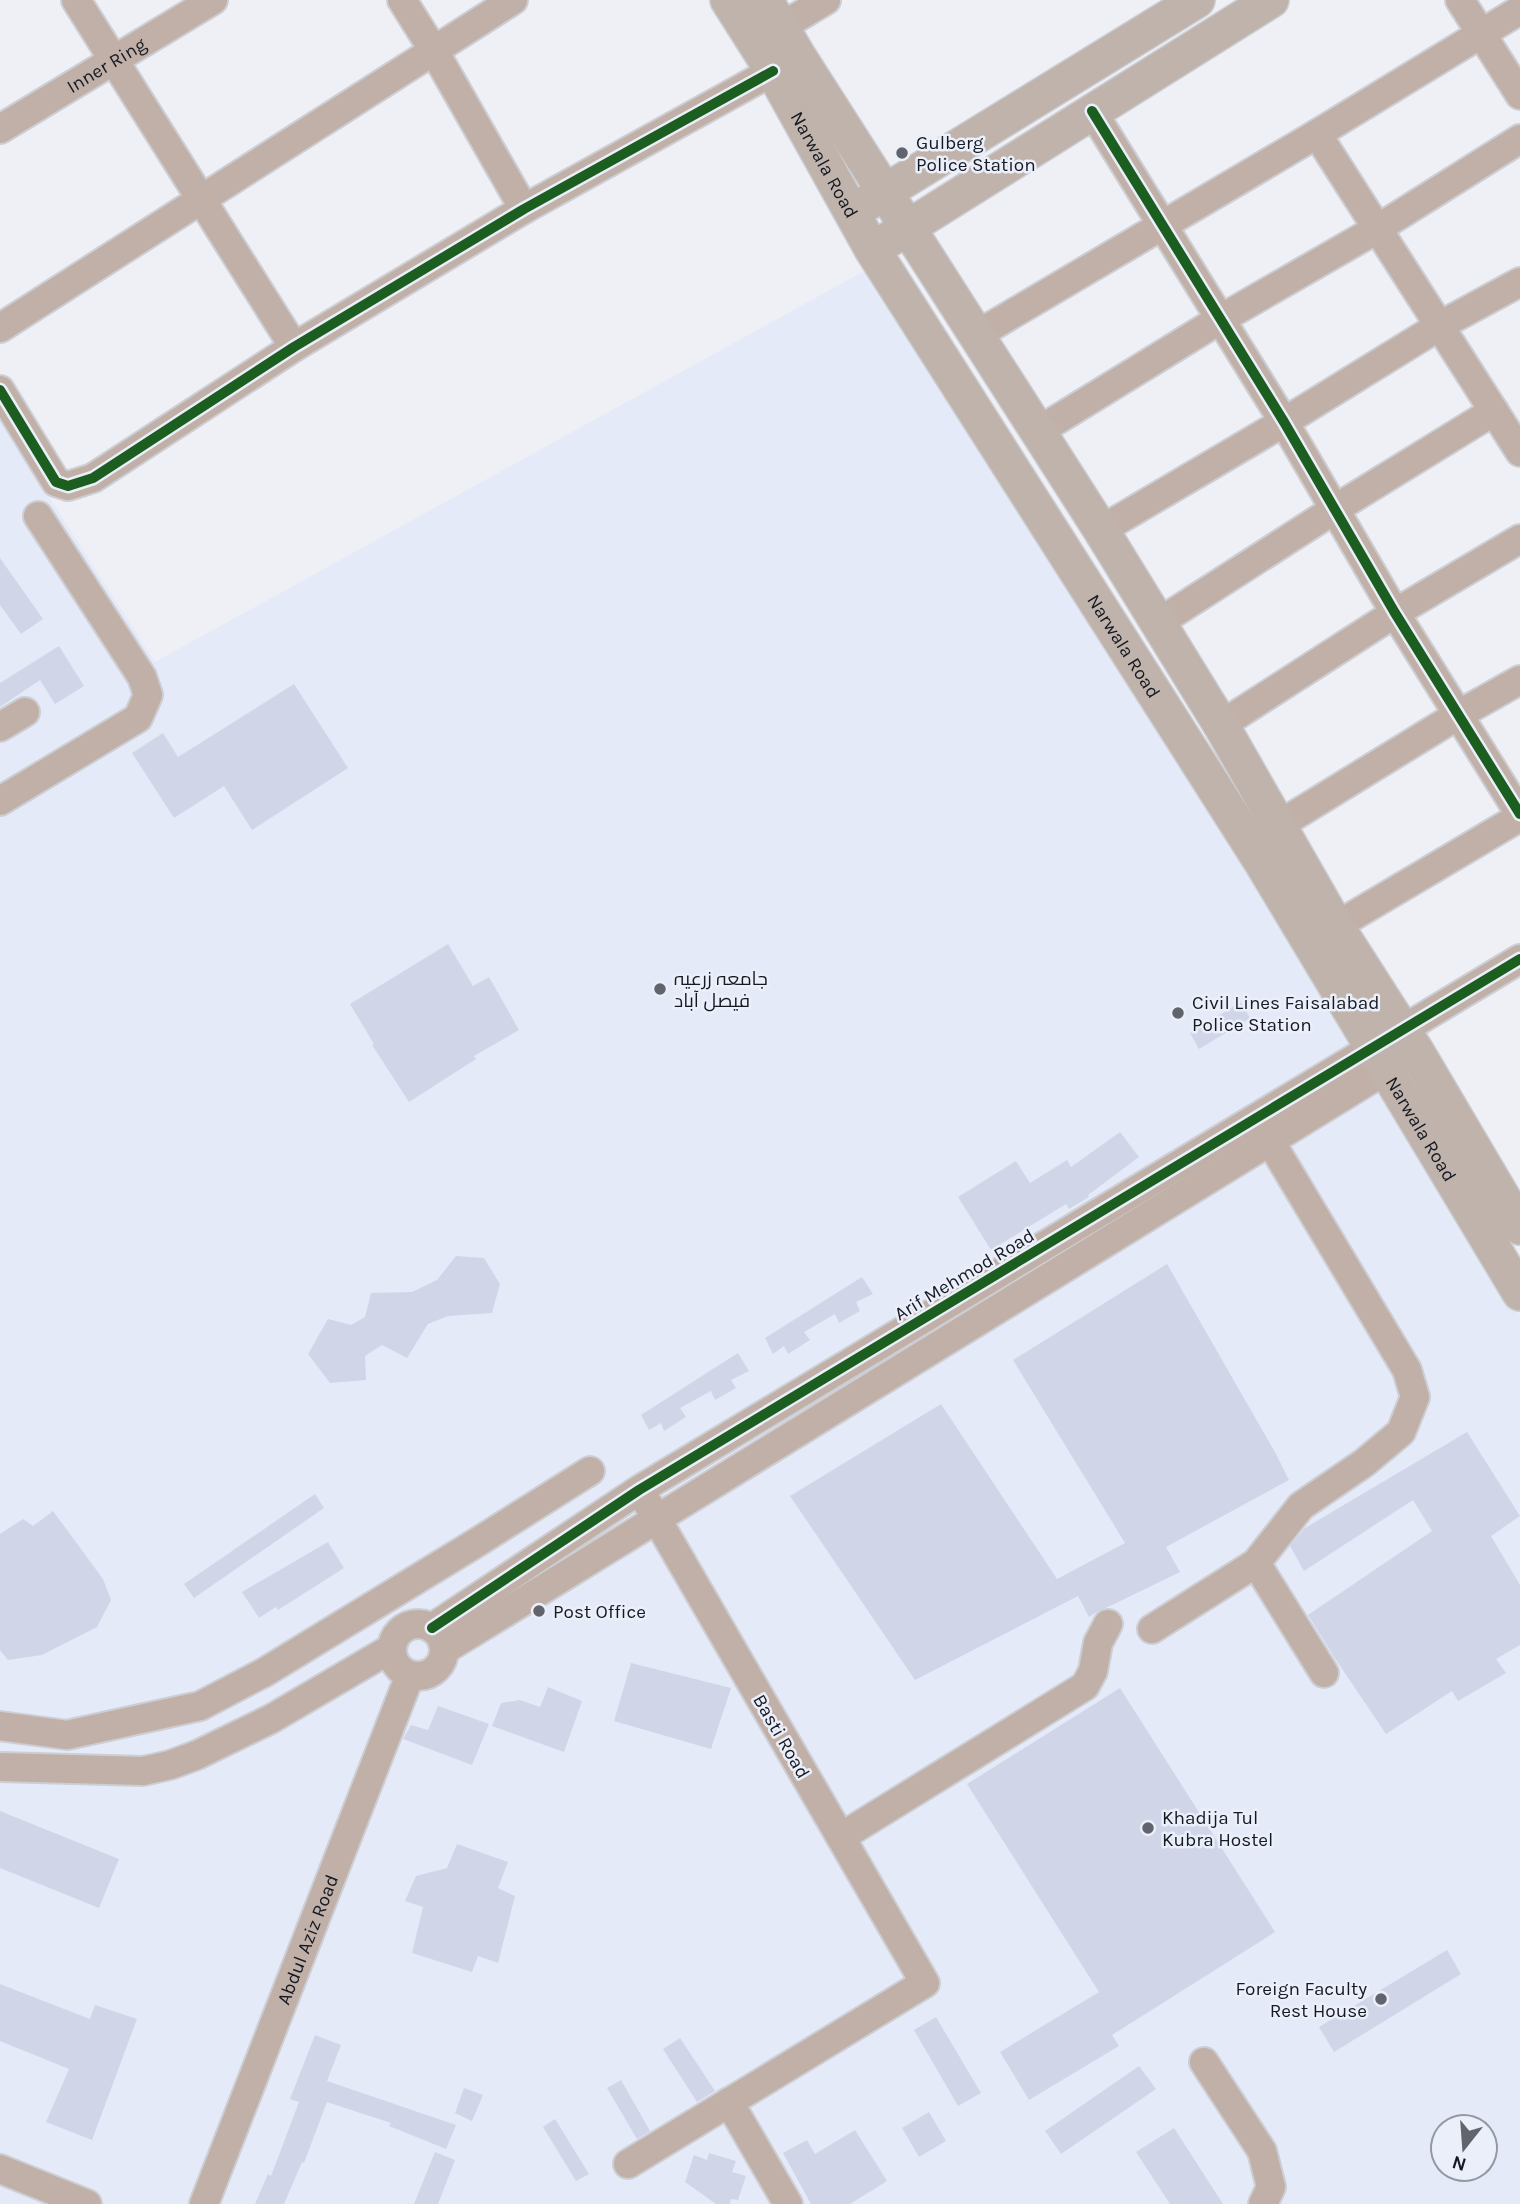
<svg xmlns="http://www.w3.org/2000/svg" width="1520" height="2204" font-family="Karla,Cairo,sans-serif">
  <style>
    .built { fill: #e5eaf9; fill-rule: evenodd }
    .building { fill: #d0d6e8 }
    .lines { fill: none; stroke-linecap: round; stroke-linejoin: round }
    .minor-casing { stroke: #ccced3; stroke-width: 32 }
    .major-casing { stroke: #ccced3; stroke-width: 38 }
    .minor { stroke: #c1b0a8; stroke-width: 28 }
    .major { stroke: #bfb3ac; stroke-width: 35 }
    .cycleway-casing { stroke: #ebeffa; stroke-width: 15 }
    .cycleway { stroke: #1b5e20; stroke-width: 10 }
    .poi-dot { fill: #61646c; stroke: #ebeffa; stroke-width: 2.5 }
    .labels { text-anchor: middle; stroke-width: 5; stroke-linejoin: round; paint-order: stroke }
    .street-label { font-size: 19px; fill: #151922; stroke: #ebeffa }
    .poi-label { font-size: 19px; fill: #151922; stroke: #ebeffa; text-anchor: start }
  </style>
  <rect width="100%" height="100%" fill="#eef0f6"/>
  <path class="built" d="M877,264L1520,1315V2204H0V421L155,662ZM1443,2127H1485V2169H1443Z"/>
  <path class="building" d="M0,558L43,619L21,634L0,605Z
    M59,646L84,686L55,704L40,680L0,707V683Z
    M294,684L348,768L252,830L224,786L174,818L132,753L163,733L178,757Z
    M448,944L473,986L489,977L519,1030L474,1056L476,1059L409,1102L372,1045L374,1044L350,1004Z
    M1241,1002L1250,1018L1199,1049L1190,1033Z
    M1120,1132L1139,1157L1088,1195L1089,1197L1069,1209L1066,1204L991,1250L958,1197L1016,1161L1030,1183L1067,1160L1071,1167Z
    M456,1256L484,1258L500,1284L492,1313L448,1316L428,1324L407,1358L382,1345L365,1356L366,1380L330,1383L308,1354L328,1319L351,1325L365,1317L371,1293L412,1292L437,1280Z
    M1167,1264L1276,1454L1289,1480L1166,1547L1180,1572L1108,1607L1100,1610L1089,1617L1078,1596L915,1680L790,1496L941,1404L1057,1579L1125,1543L1013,1360Z
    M862,1277L873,1294L856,1302L860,1311L839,1323L835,1314L804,1332L810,1340L788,1354L784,1346L773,1354L765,1338Z
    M738,1353L749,1371L731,1380L736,1388L715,1400L711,1391L680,1408L686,1417L664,1431L661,1423L649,1430L641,1415Z
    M1467,1432L1520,1516L1491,1536L1520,1585V1645L1496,1659L1506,1673L1458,1701L1452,1691L1386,1734L1334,1657L1308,1615L1432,1531L1413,1500L1304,1571L1290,1546L1305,1528Z
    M315,1494L324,1508L194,1598L184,1584Z
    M53,1511L103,1579L111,1600L97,1627L42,1655L8,1660L0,1650V1534L23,1519L33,1526Z
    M328,1542L344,1568L278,1610L276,1607L259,1618L242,1592Z
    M631,1663L731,1688L711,1749L614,1721Z
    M548,1687L582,1701L564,1752L492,1726L501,1703L520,1700L540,1707Z
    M1120,1688L1275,1932L1112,2035L1119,2046L1029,2100L1000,2052L1099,1992L967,1784Z
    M438,1706L489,1724L472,1765L403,1739L411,1725L428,1730Z
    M0,1811L119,1859L99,1908L0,1868Z
    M457,1844L508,1862L498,1888L515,1896L498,1963L478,1956L472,1972L412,1953L423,1907L405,1901L416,1876L447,1868Z
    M1447,1950L1461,1974L1334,2052L1319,2027Z
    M0,1984L90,2019L95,2005L137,2019L92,2140L46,2122L69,2069L0,2041Z
    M936,2017L981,2093L958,2106L914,2030Z
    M315,2035L341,2045L327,2081L456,2125L446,2149L389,2126L391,2123L327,2102L304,2163L302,2162L284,2204H255L268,2174L271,2176L299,2102L290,2099Z
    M680,2038L715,2091L697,2102L663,2049Z
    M1139,2066L1156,2089L1061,2154L1045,2131Z
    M621,2080L650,2131L637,2139L607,2088Z
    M464,2088L483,2095L472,2121L455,2113Z
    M929,2112L946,2141L919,2157L902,2128Z
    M555,2119L589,2174L576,2181L543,2127Z
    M1174,2128L1223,2204H1170L1136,2152Z
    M855,2130L887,2181L850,2204H811L783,2153L807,2140L815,2154Z
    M435,2152L455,2160L438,2204H414Z
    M709,2153L736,2161L732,2172L746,2176L738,2200L731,2199L730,2204H716L685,2182L694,2155L707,2160Z"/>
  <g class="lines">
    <defs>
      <g id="minor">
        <path d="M76,0L294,347"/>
        <path d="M402,0L434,51L524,209"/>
        <path d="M1460,0L1520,95"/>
        <path d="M781,27L826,0"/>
        <path d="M1092,111L1284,422L1395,613L1520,814"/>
        <path id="s1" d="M0,129L213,0"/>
        <path d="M1317,134L1520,452"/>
        <path d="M0,328L513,0"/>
        <path d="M975,336L1317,134L1520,10"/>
        <path d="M0,390L56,482L68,486L93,478L294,347L524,209L773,71"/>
        <path d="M1037,432L1219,320L1377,229L1520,139"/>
        <path d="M1101,530L1284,422L1441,325L1520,282"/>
        <path d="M1158,623L1335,509L1494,411"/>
        <path d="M1221,725L1395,613L1520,539"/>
        <path d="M0,727L25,712"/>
        <path d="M0,801L138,718L148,695L142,677L38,516"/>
        <path d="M1279,825L1458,715L1520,680"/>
        <path d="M1336,926L1520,817"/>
        <path d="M1256,1563L1324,1673"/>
        <circle cx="418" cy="1650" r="26"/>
        <path d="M432,1628L639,1490L1520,959"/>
        <path d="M1152,1629L1256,1563L1301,1506L1364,1463L1401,1432L1415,1397L1407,1370L1270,1141"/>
        <path d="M444,1650L1402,1060"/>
        <path d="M0,1726L67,1735L200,1706L265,1672L476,1543L590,1471"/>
        <path d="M0,1767L143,1771L170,1765L197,1755L271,1719L392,1648"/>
        <path d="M841,1837L1085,1686L1093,1671L1098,1643L1108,1624"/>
        <path d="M1204,2062L1262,2151L1271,2187L1263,2204"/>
        <path d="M729,2102L788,2204"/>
        <path d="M628,2164L925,1983L648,1504"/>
        <path d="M0,2169L87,2204"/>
        <path id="s2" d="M204,2204L410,1675"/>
      </g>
      <g id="major">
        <path id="s3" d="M728,0L773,71L872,249L1261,861L1520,1293"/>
        <path d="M765,0L798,56L1101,530L1221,725L1336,926L1416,1051L1520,1227"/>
        <path d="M867,203L1197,0"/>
        <path d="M888,240L1271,0"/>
      </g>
    </defs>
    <use href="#minor" class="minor-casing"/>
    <use href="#major" class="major-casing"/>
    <use href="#minor" class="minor"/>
    <use href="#major" class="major"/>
    <defs>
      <path id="cycleway" d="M1092,111L1284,422L1395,613L1520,814
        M0,390L56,482L68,486L93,478L294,347L524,209L773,71
        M432,1628L639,1490L1520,959"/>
    </defs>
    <use href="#cycleway" class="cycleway-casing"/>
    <use href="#cycleway" class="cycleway"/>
  </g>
  <g class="poi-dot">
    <circle cx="902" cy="153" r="7"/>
    <circle cx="660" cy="989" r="7"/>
    <circle cx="1178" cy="1013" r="7"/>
    <circle cx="539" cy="1611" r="7"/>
    <circle cx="1148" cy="1828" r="7"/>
    <circle cx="1381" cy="1999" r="7"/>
  </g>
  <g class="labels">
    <g class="street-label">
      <text dy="7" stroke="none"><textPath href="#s1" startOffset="124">Inner Ring</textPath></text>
      <text dy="7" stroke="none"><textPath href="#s3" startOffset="191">Narwala Road</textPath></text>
      <text dy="7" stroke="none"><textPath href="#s3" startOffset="758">Narwala Road</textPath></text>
      <text dy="7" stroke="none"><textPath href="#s3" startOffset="1325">Narwala Road</textPath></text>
      <text transform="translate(964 1274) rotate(-31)" y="7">Arif Mehmod Road</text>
      <text transform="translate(782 1736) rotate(60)" y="7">Basti Road</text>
      <text dy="7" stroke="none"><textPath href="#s2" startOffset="284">Abdul Aziz Road</textPath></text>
    </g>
    <g class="poi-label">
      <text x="916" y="149">Gulberg<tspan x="916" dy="22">Police Station</tspan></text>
      <text x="674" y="985">جامعہ زرعیہ<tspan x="674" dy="22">فیصل آباد</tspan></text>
      <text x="1192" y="1009">Civil Lines Faisalabad<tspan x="1192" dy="22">Police Station</tspan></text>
      <text x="553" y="1618">Post Office</text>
      <text x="1162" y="1824">Khadija Tul<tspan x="1162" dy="22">Kubra Hostel</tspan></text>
      <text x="1367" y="1995" text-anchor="end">Foreign Faculty<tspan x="1367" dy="22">Rest House</tspan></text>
    </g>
  </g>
  <g transform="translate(1464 2148) rotate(197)"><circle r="33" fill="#ebeffa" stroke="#9599a4" stroke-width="2"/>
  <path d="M0-5L12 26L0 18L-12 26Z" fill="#61646c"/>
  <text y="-10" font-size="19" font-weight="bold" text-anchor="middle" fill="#151922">N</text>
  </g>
</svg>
